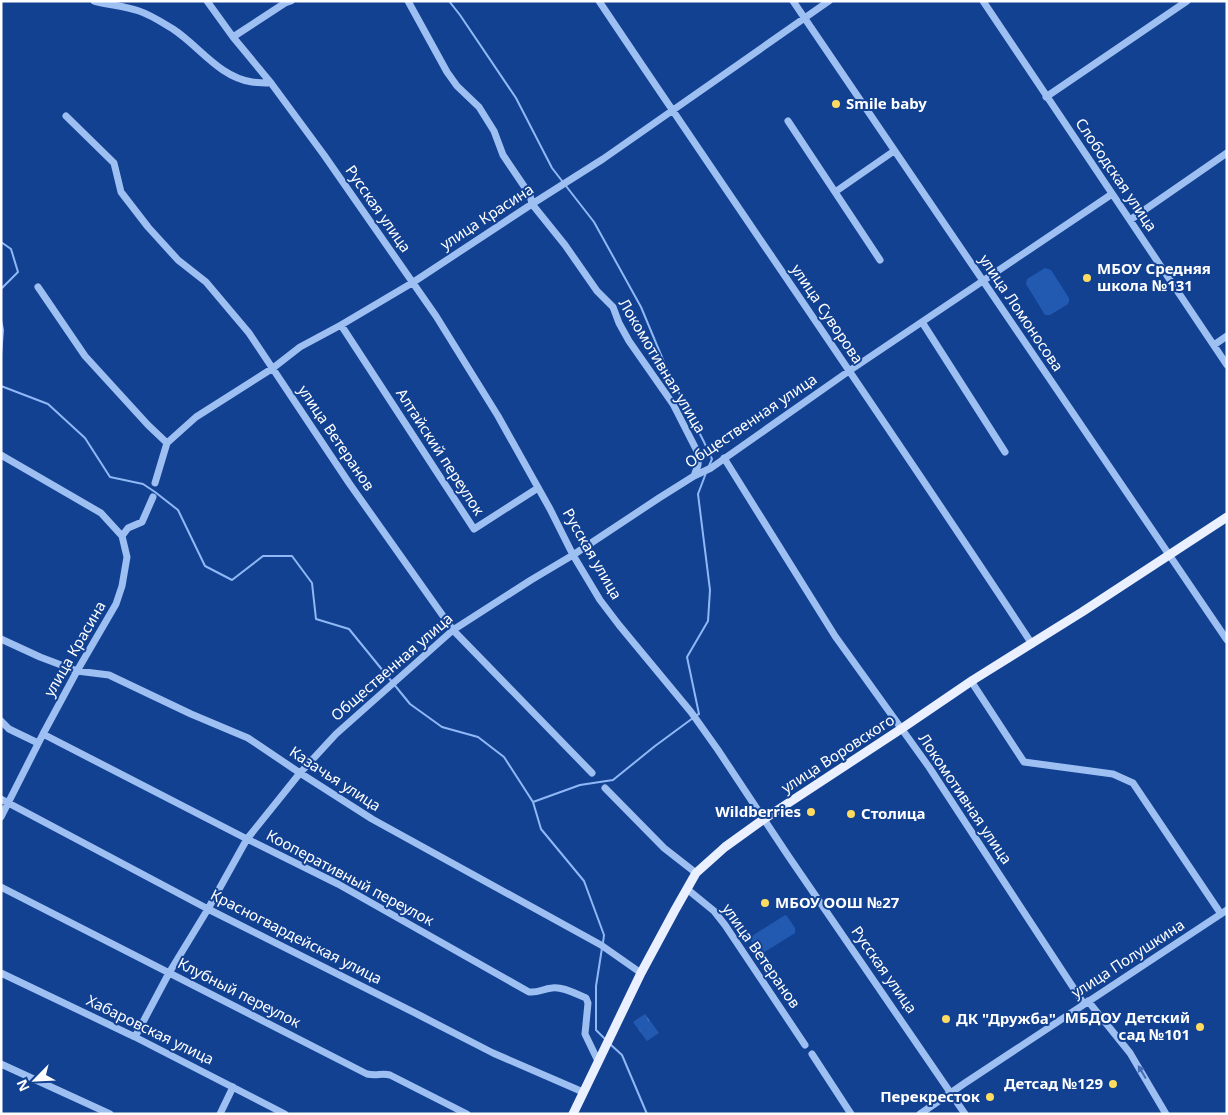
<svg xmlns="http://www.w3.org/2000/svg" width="1228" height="1115" font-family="'Noto Sans',sans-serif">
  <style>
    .grass { fill: url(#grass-tufts) }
    .pitch { fill: #235ab1 }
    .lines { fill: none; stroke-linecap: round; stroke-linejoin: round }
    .stream { stroke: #90b8f6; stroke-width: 2 }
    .minor { stroke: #9ebff2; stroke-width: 7 }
    .major { stroke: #eaf0ff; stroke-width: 9 }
    .oneway { fill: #436db4 }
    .poi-dot { fill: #ffdc60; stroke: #124192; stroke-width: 2 }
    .labels { text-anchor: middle; stroke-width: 4; stroke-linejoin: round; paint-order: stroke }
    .poi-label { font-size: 15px; font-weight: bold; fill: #fff; stroke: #124192; text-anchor: start }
    .street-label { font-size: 15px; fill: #fff; stroke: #124192 }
  </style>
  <defs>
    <pattern id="grass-tufts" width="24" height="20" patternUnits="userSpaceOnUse" patternTransform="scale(1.25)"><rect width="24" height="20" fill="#235ab1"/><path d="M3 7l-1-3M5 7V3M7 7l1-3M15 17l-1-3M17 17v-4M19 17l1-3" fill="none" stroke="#4473bd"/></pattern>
  </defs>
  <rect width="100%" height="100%" fill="#124192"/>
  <path class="grass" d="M645,1014L659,1033L647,1041L633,1022Z"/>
  <path class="pitch" d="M1045,268L1051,270L1069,298V301L1068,304L1050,315H1045L1026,284L1027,279Z
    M785,915L787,916L795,928V933L763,953L761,954L759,953L751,941L752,936Z"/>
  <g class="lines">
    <path class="stream" d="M449,1L460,15L516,98L552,168L594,222L641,307L666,367L704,442L712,459L709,466
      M1,242L11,249L18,272L1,289
      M1,320L3,330L1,355
      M1,386L48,404L85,438L110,477L143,484L155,492L178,510L205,566L232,580L263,556H292L312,583L316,619L349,629L410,704L442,727L478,737L504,757L533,802L541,829L584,881L604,935L603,943
      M697,715L699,714L687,657L708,621L710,590L698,494L706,473
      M533,802L580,785L613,780L655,746L693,718
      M602,948L596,986V1030L605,1039
      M610,1044L622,1055L647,1114"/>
    <path class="minor" d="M94,1C109,5 125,6 139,11C151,15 163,23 173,29C199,46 219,77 252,82C258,83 265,83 271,83
      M207,1L233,37L271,83L324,155L436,316L498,416L550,509L573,555L600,600L619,625L691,712L718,750L789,857L965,1114
      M408,1L447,72L457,86L479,107L494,131L503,155L530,195L532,204L565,245L597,291L613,307L619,323L629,341L673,404L699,455L698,465L694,476
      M599,1C743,216 890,428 1032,644
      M793,1L1227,640
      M983,1L1227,365
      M233,37L285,3L291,1
      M1046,97L1187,1
      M66,116L114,163L121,192L148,227L178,260L206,282L249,333L349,483L453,630L592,773
      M788,121L880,260
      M835,192L894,151
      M1130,220L1227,153
      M38,287L85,356L148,425L167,443
      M922,322L1005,452
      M341,325L474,529L538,488
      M1214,345L1227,336
      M1,455L101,513L122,536
      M724,458L835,636L929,767L1084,1004
      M155,483L167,443L196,417L273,368L300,347L341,325L412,283L532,204L603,159L829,1
      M1,639L40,657L77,671L109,675L191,714L248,738L300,773L372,819L601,945L641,973
      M971,681L1024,762L1113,774L1133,783L1221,914
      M1,721L9,729L38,743
      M43,734L247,839L338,884L529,992C539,993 542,989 552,988C562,986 576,994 586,998L588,1003L585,1034L598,1061
      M605,788L664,848L696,873
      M1,799L208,909L421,1016L493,1053L583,1092
      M1,817L43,734L77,671L116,604L122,586L127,557L122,536L128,528L142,522L153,497
      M1,887L367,1074C376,1076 382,1073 390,1075L467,1114
      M687,889L714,911L725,925L805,1045
      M1,973L135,1037L285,1114
      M1088,1001L1130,1053L1166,1114
      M135,1037L169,973L208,909L247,839L300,773L336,734L453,630L531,580L573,555L659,498L694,476L711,468L849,371L1112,194
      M812,1054L851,1114
      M1,1064L110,1114
      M220,1114L233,1087
      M920,1114L965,1083L1227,910"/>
    <path class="major" d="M573,1114L641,973L675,910L696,873L725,847L764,819L901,729L973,680L1082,612L1227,517"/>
  </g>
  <defs><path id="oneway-solid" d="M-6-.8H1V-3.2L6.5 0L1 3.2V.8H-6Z" transform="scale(1.25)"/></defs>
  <use class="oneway" href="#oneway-solid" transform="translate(1142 1072) rotate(-121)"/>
  <g class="poi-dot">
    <circle cx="836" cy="104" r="5"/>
    <circle cx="1087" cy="278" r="5"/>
    <circle cx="811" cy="812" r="5"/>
    <circle cx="851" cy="814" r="5"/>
    <circle cx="765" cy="903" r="5"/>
    <circle cx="946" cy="1019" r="5"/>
    <circle cx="1200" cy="1027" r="5"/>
    <circle cx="1113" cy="1084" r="5"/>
    <circle cx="990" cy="1097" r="5"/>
  </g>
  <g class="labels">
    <g class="poi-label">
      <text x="846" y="109">Smile baby</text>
      <text x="1097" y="274">МБОУ Средняя<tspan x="1097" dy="17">школа №131</tspan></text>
      <text x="801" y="817" text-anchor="end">Wildberries</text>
      <text x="861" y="819">Столица</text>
      <text x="775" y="908">МБОУ ООШ №27</text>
      <text x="1190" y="1023" text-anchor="end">МБДОУ Детский<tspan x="1190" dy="17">сад №101</tspan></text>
      <text x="956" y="1024">ДК "Дружба"</text>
      <text x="1103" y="1089" text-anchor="end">Детсад №129</text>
      <text x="980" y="1102" text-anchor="end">Перекресток</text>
    </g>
    <g class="street-label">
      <text transform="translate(1116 175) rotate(56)" y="5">Слободская улица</text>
      <text transform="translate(378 209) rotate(55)" y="5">Русская улица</text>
      <text transform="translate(487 217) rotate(-33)" y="5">улица Красина</text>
      <text transform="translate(1021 313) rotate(56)" y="5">улица Ломоносова</text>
      <text transform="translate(827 314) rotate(56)" y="5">улица Суворова</text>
      <text transform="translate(662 366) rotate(59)" y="5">Локомотивная улица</text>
      <text transform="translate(751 421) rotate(-34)" y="5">Общественная улица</text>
      <text transform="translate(336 438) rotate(56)" y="5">улица Ветеранов</text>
      <text transform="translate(440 452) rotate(57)" y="5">Алтайский переулок</text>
      <text transform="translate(592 554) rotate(60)" y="5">Русская улица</text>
      <text transform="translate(75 649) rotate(-60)" y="5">улица Красина</text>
      <text transform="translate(392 667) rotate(-41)" y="5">Общественная улица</text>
      <text transform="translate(838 754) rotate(-33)" y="5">улица Воровского</text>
      <text transform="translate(335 779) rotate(33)" y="5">Казачья улица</text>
      <text transform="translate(965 799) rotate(56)" y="5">Локомотивная улица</text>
      <text transform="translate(350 878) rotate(28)" y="5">Кооперативный переулок</text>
      <text transform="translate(296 937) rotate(27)" y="5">Красногвардейская улица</text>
      <text transform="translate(761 956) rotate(55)" y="5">улица Ветеранов</text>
      <text transform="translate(1128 959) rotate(-33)" y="5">улица Полушкина</text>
      <text transform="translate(884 970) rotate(55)" y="5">Русская улица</text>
      <text transform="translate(239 993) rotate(27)" y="5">Клубный переулок</text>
      <text transform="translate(150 1030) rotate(26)" y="5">Хабаровская улица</text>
    </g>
  </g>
  <rect width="1228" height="1115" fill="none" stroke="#ffffff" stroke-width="5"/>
  <g transform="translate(35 1080) rotate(246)" stroke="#124192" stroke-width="4" paint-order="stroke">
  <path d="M0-4L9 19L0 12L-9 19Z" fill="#ffffff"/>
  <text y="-8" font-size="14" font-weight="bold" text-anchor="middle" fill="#ffffff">N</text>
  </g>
</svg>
